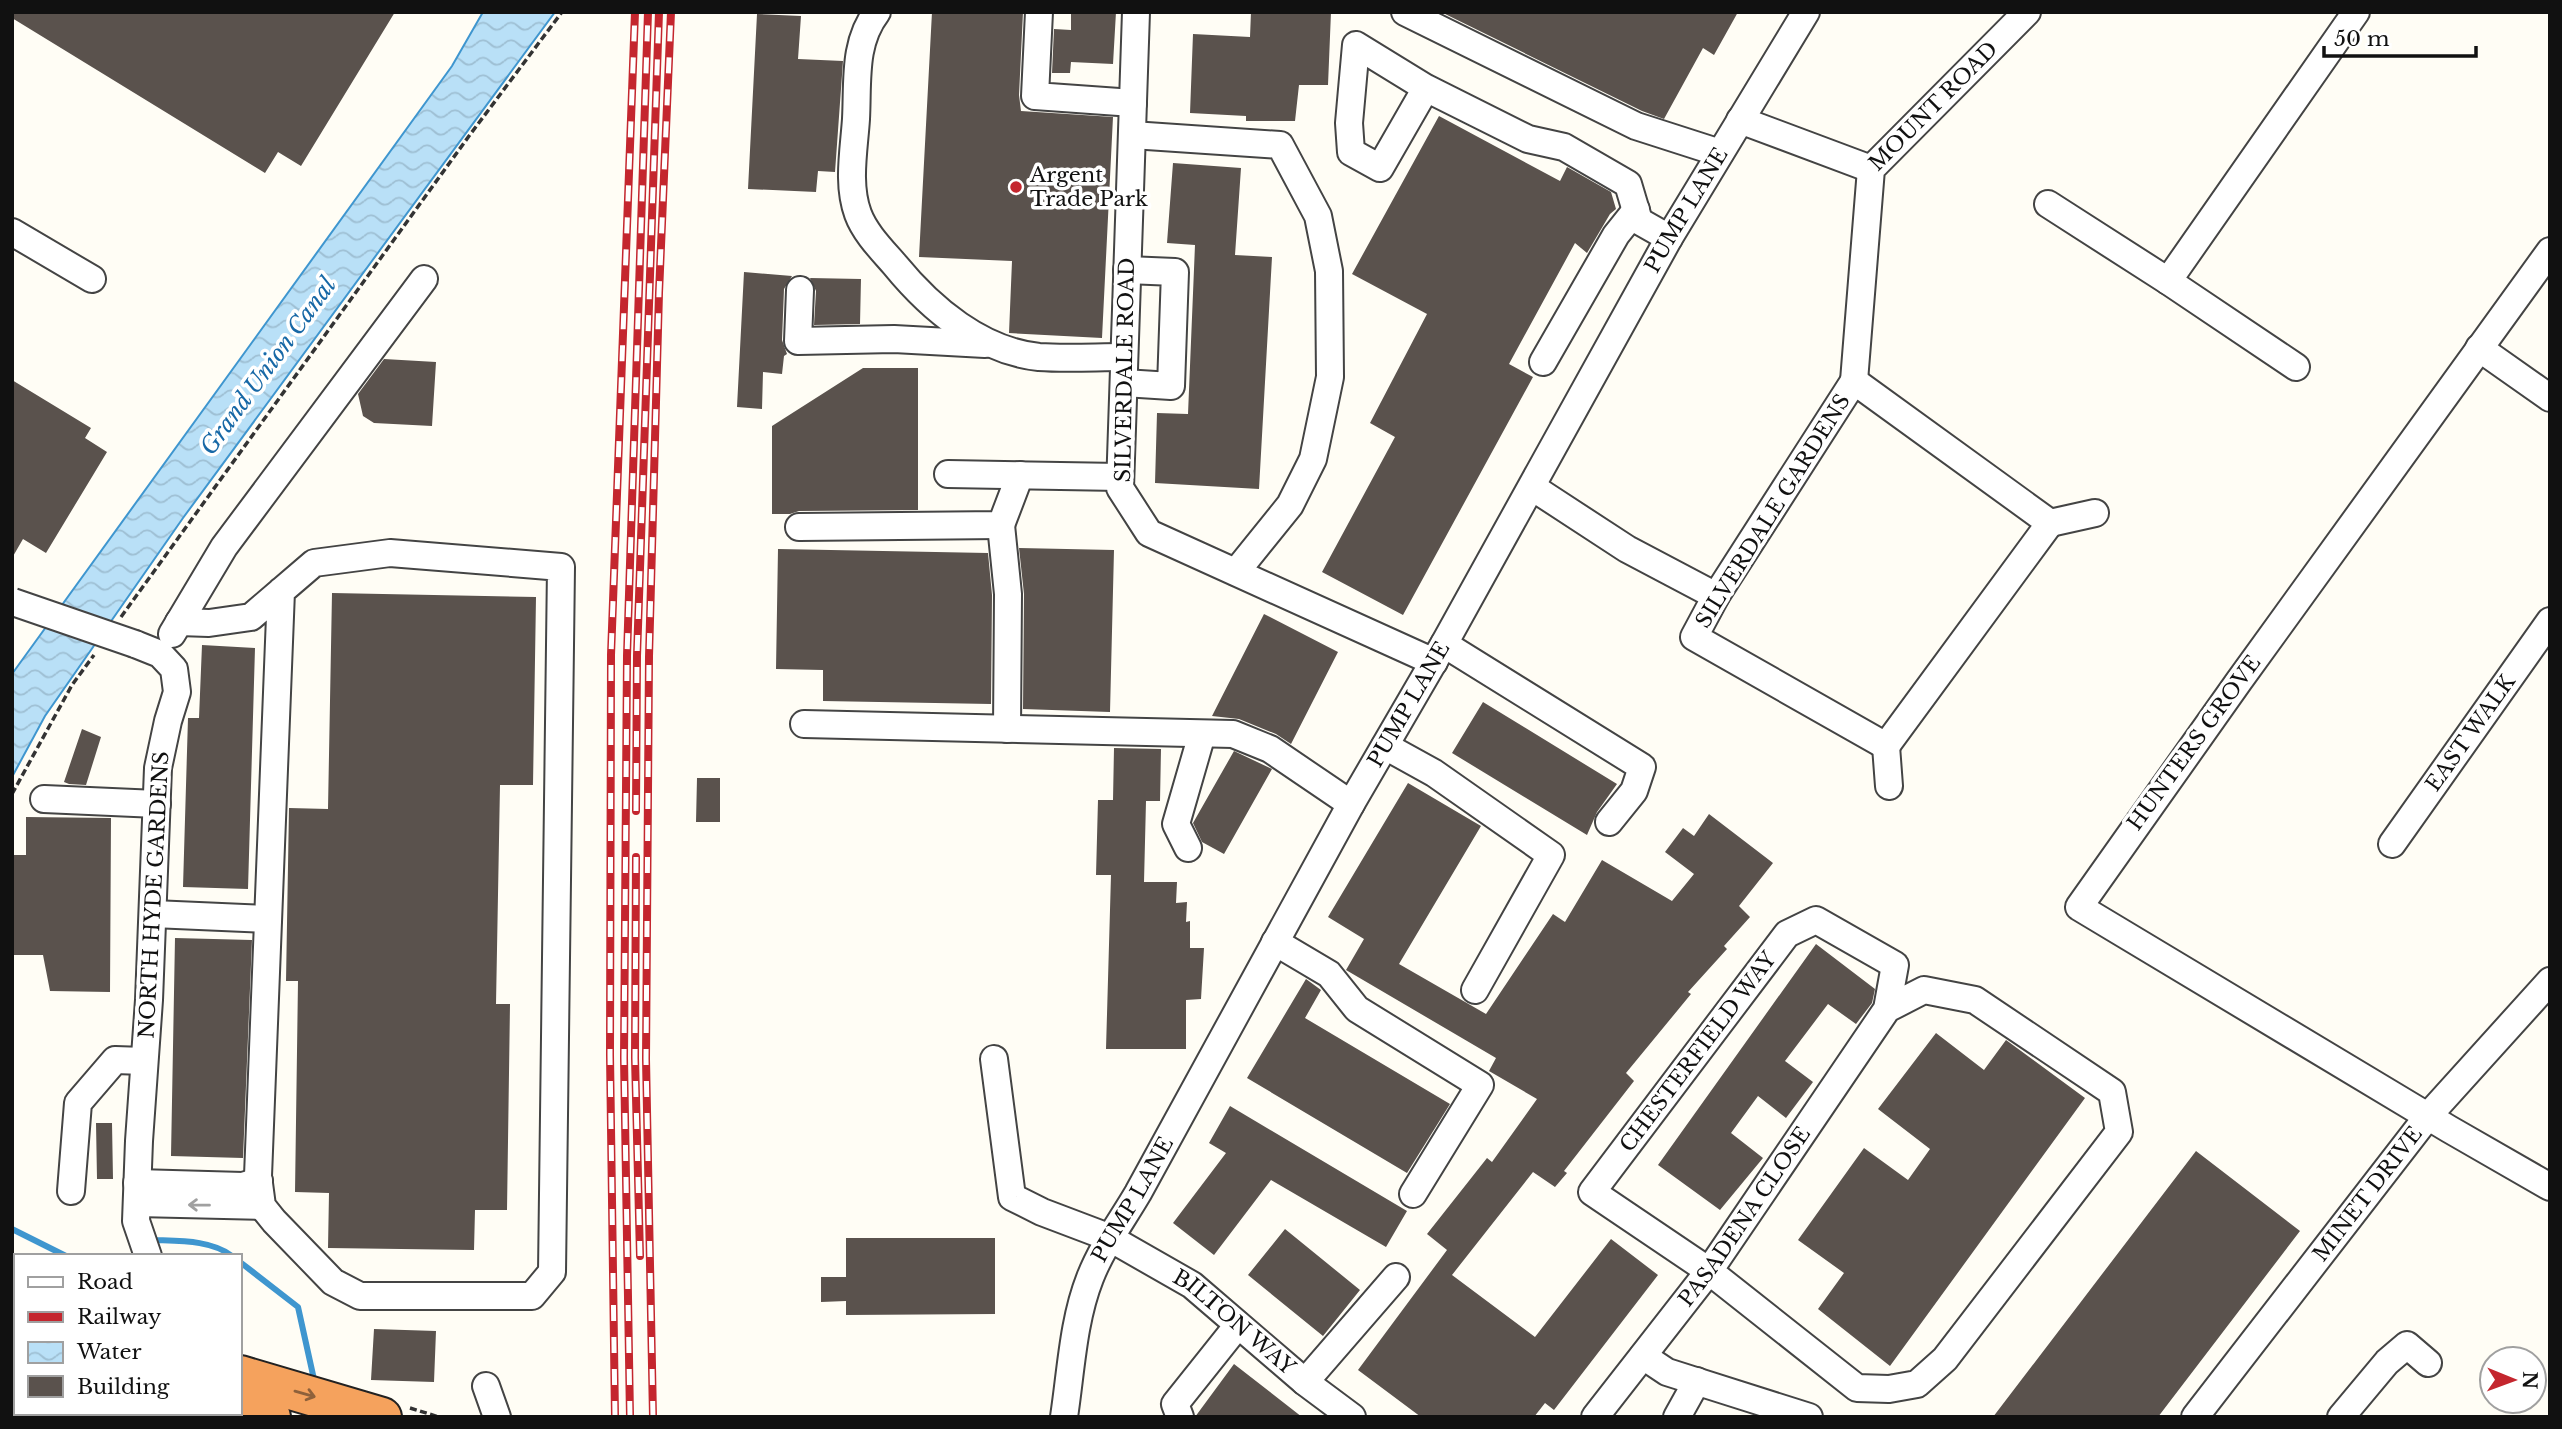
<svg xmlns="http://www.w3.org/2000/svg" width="2562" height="1429" font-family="'Libre Baskerville',serif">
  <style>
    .water { fill: url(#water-waves); stroke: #3f96cf; stroke-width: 2 }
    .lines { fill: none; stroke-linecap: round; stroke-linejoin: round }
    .stream { stroke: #3f96cf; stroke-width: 6 }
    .building { fill: #5a524d }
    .minor-casing { stroke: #444; stroke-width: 30 }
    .highway-casing { stroke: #222; stroke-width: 42 }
    .path { stroke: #333; stroke-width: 3.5; stroke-dasharray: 7 3.5; stroke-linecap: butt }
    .minor { stroke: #fff; stroke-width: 26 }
    .highway { stroke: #f5a25d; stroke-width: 38 }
    .rail-casing { stroke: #c4262e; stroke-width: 8 }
    .rail { stroke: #fff; stroke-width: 5; stroke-dasharray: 16; stroke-linecap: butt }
    .minor-bridge-casing { stroke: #444; stroke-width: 30; stroke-linecap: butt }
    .minor-bridge { stroke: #fff; stroke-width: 26 }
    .oneway { stroke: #a0a0a0 }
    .oneway2 { stroke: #8e613b }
    .poi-dot { fill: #c4262e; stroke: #fff; stroke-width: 2.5 }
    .labels { text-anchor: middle; stroke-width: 7; stroke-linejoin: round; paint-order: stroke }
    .street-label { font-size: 21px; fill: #111; stroke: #fff }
    .poi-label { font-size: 21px; fill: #111; stroke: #fff; text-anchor: start }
    .water-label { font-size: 23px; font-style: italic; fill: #1768a6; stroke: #fff }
  </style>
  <defs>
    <pattern id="water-waves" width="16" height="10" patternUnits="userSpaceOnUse" patternTransform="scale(1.75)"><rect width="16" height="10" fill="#b9e0f7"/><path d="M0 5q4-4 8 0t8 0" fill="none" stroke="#9ebfd3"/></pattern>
  </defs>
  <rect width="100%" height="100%" fill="#fffdf5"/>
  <path class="water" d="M483,12H555L183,518L45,716L12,777V674L452,66Z"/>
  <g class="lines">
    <path class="stream" d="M12,1229L66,1256
      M150,1242L154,1240C179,1241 212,1240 232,1256
      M240,1262L298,1307L315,1384"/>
  </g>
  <path class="building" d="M12,12H395L301,166L278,152L265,173L12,18Z
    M932,12H1023L1019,95L1021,111L1113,117L1102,338L1009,333L1012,261L919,257Z
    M1071,12H1116L1113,64L1071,62L1070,73H1052L1054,29L1071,30Z
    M1251,12H1331L1328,85H1299L1295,121H1246V116L1190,113L1193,34L1250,37Z
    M1441,12H1738L1714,55L1703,48L1664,119L1642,111Z
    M757,14L801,16L798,59L843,61L835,172L818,171L816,192L748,189Z
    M1439,116L1560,181L1567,167L1611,192L1616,209L1610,214L1587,253L1575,243L1509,364L1533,377L1403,615L1322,572L1395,437L1370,423L1427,314L1352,274Z
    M1173,163L1241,168L1235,255L1272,257L1259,489L1155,483L1157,413L1188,414L1195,245L1167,243Z
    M744,272L792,276L784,289L782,340L787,354L784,356L782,374L763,372L762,409L737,407Z
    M810,278L861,279L860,324L814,325L816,291Z
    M384,359L436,362L432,426L374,423L363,416L358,394Z
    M863,368H918V510L799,511L790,514H772V426Z
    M12,380L91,428L85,438L107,452L46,553L23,539L12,558Z
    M1019,548L1114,550L1110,712L1023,709L1024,594Z
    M778,549L988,553L992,595L991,704L823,701V670L776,669Z
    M332,593L536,597L533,785H500L496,1004H510L507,1210H475L474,1250L328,1248L329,1193L295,1192L298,981H286L289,808L328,809Z
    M1264,614L1338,652L1291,744L1276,734L1239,719L1212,716Z
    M202,645L255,648L248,889L183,887L188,718H199Z
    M1483,702L1617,784L1597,812L1587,835L1452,753Z
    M82,729L101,737L86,785L69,784L64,782Z
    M1114,748L1161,749L1160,801H1146L1144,882H1177L1176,903L1187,902L1186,922L1190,921V948H1204L1201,999L1186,1000V1049H1106L1111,875H1096L1098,800H1113Z
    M1234,751L1272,769L1224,854L1202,842L1193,823Z
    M697,778H720V822H696Z
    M1408,783L1481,826L1399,964L1486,1014L1553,914L1565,922L1602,860L1672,901L1694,874L1665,852L1683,828L1694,836L1709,814L1773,863L1739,906L1750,917L1724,946L1727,949L1688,992L1691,994L1626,1073L1634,1081L1564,1171L1567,1173L1555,1187L1533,1172L1452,1275L1535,1337L1611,1239L1658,1275L1554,1410L1545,1403L1534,1417H1421L1358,1370L1447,1250L1427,1234L1487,1158L1492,1162L1537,1099L1489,1071L1496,1058L1346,970L1364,939L1328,917Z
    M26,817L111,818L110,992L50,991L43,955H12V855H26Z
    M175,938L252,940L243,1158L171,1156Z
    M1816,944L1875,989L1872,1003L1856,1024L1828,1004L1785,1061L1813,1082L1786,1118L1758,1096L1731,1133L1763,1158L1720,1210L1658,1165Z
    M1306,979L1321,990L1305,1018L1450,1104L1407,1173L1247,1078Z
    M1936,1033L1984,1070L2006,1040L2085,1098L1890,1366L1818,1309L1844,1273L1798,1240L1864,1148L1908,1180L1930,1149L1878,1109Z
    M1230,1106L1407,1211L1386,1247L1271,1180L1214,1255L1173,1223L1226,1153L1209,1143Z
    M96,1123H112L113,1179H97Z
    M2196,1151L2300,1231L2158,1417H1993Z
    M1285,1229L1360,1290L1323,1336L1248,1275Z
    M846,1238H995V1314L846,1315V1301L821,1302V1277H846Z
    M374,1329L436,1331L434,1382L371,1380Z
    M1234,1364L1302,1417H1195Z"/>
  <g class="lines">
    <defs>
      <g id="minor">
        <path d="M877,12C853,43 858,82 856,119C854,150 847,184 858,214C865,233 882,250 895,265C931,309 981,351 1039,357C1067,359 1096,357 1124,357"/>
        <path d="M1039,12L1035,96L1133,103"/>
        <path d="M1136,12L1120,488L1149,533L1434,662"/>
        <path d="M1405,12L1636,126L1720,153"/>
        <path d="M1426,88L1380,168L1351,152L1349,123L1356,45L1426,88L1528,139L1564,147L1628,184L1639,221L1669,238"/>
        <path d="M1740,120L1871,169"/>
        <path d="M1132,135L1280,145L1318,216L1329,271L1330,377L1313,459L1290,505L1236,572"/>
        <path d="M2048,204L2168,281L2296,367"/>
        <path d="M12,232L92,279"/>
        <path d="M2550,251L2239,681L2079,907L2449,1129L2550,1187"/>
        <path d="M2168,281L2356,12"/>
        <path d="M800,290L798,341L894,339L985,344"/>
        <path d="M2479,348L2550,398"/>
        <path d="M1543,362L1616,235L1636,210"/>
        <path d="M1854,381L2050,523L1886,746L1694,637L1716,596Z"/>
        <path id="s1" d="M1854,381L1871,169L2027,12"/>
        <path d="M1124,383L1171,386L1175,272L1127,270"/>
        <path d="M948,474L1120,477"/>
        <path d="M1532,487L1627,549L1716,596"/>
        <path d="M2050,523L2095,513"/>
        <path d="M1001,525L1008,594L1007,729"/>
        <path d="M799,527L1001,525L1020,475"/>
        <path d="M179,622L209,623L251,617L314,563L390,553L561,567L552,1272L532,1296H360L333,1282L274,1221L262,1206L258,1176L281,591"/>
        <path d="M172,634L224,547L424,279"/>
        <path d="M135,644L160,654L174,669L177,692L168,721L158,768L149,1000L139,1141L136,1221L148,1256"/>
        <path d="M1444,644L1642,767L1634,791L1609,822"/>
        <path d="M804,724L1233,734L1270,749L1351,804"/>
        <path d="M1385,746L1434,773L1551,855L1475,990"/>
        <path d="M1886,746L1889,786"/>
        <path d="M44,799L157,804"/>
        <path id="s2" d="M2392,844L2550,621"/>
        <path d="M1188,848L1176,824L1202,734"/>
        <path d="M153,914L268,919"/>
        <path d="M1275,942L1329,974L1357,1009L1480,1085L1413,1194"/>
        <path id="s3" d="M994,1059L1012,1197L1042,1212L1108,1237L1192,1285L1305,1382L1352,1417"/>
        <path d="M137,1183L243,1186L259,1181"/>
        <path d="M71,1191L78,1103L115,1060L144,1061"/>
        <path d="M137,1203L262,1206"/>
        <path d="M1643,1356L1667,1372L1809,1417"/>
        <path d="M12,1369L16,1370"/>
        <path d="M1305,1382L1396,1277"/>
        <path d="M486,1386L497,1417"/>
        <path d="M141,1413L147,1417"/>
        <path d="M79,1417L88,1413"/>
        <path id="s4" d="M1064,1417C1071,1371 1073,1321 1090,1278C1102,1247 1121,1222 1138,1193L1351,804L1444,644L1669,238L1806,12"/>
        <path d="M1180,1417L1175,1404L1238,1325"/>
        <path id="s5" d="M1595,1417L1709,1271L1887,1009L1895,965L1816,920L1787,934L1592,1192L1709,1271L1857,1388L1889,1389L1917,1384L1945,1359L2119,1132L2112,1092L1975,1000L1924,990L1887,1009"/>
        <path d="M1677,1417L1697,1381"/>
        <path id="s6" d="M2195,1417L2428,1116L2550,981"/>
        <path d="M2341,1417L2387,1362L2407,1345L2428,1363"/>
      </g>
      <path id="highway" d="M12,1309L16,1310
        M12,1341L16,1342
        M240,1375L382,1417
        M240,1408L271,1417"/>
    </defs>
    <use href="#minor" class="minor-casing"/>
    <use href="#highway" class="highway-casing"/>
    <path class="path" d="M121,617L469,136L562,12
      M12,794L72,685L94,655
      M410,1408L439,1417"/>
    <use href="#minor" class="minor"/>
    <use href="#highway" class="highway"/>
    <defs>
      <path id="rail" d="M636,811L637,656L659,12
        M636,857L635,1058L640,1256
        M615,1417L610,1055L611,655L635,12
        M630,1417L624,1058L627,656L648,12
        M653,1417L646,1059L649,657L659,293L671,12"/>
    </defs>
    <use href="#rail" class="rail-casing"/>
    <use href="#rail" class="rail"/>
    <defs>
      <path id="minor-bridge" d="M13,602L135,644"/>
    </defs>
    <use href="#minor-bridge" class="minor-bridge-casing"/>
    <use href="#minor-bridge" class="minor-bridge"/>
  </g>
  <defs><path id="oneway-shaft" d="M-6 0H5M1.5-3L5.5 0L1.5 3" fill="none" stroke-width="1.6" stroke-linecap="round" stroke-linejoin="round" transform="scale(1.75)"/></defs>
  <use class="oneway" href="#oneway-shaft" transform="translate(199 1205) rotate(-179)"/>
  <use class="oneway2" href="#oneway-shaft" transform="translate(305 1394) rotate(16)"/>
  <circle class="poi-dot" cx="1016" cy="187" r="7"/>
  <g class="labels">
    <g class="street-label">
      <text dy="7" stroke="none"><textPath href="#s1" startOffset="301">MOUNT ROAD</textPath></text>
      <text dy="7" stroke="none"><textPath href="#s4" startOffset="1365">PUMP LANE</textPath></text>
      <text transform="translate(1125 370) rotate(-89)" y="7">SILVERDALE ROAD</text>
      <text transform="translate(1773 511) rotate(-58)" y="7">SILVERDALE GARDENS</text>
      <text dy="7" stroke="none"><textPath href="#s4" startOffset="798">PUMP LANE</textPath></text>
      <text dy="7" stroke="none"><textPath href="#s2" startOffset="136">EAST WALK</textPath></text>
      <text transform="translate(2194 743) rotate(-54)" y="7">HUNTERS GROVE</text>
      <text transform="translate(154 895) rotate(-87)" y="7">NORTH HYDE GARDENS</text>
      <text transform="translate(1698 1052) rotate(-53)" y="7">CHESTERFIELD WAY</text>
      <text dy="7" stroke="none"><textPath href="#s6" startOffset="282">MINET DRIVE</textPath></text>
      <text dy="7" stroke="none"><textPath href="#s4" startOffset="231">PUMP LANE</textPath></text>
      <text dy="7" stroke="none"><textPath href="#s5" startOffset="250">PASADENA CLOSE</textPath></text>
      <text dy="7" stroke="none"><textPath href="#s3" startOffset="396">BILTON WAY</textPath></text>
    </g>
    <g class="poi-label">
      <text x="1030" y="182">Argent<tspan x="1030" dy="24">Trade Park</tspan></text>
    </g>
    <g class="water-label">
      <text transform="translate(268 366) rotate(-54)" y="8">Grand Union Canal</text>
    </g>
  </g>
  <rect width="2562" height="1429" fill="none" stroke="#111111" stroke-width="28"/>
  <rect x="14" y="1254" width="228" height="161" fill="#ffffff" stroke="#a0a0a0" stroke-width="2"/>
  <rect x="28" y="1277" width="35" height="10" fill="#ffffff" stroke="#a0a0a0" stroke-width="2"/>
  <text x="77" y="1289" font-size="21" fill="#111111">Road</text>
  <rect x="28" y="1312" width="35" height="10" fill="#c4262e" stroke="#a0a0a0" stroke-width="2"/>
  <text x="77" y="1324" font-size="21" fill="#111111">Railway</text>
  <rect x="28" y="1342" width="35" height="21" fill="url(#water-waves)" stroke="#a0a0a0" stroke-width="2"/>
  <text x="77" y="1359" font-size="21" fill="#111111">Water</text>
  <rect x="28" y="1376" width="35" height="21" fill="#5a524d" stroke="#a0a0a0" stroke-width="2"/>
  <text x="77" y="1394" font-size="21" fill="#111111">Building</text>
  <g transform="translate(2513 1380) rotate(91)"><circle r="33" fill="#ffffff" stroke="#a0a0a0" stroke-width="2"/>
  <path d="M0-5L12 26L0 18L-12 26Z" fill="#c4262e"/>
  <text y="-10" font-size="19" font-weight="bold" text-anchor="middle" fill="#111111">N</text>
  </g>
  <path d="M2324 46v10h152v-10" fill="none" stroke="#111111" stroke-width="3.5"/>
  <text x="2334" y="46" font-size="21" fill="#111111" stroke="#ffffff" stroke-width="5" paint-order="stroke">50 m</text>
</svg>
